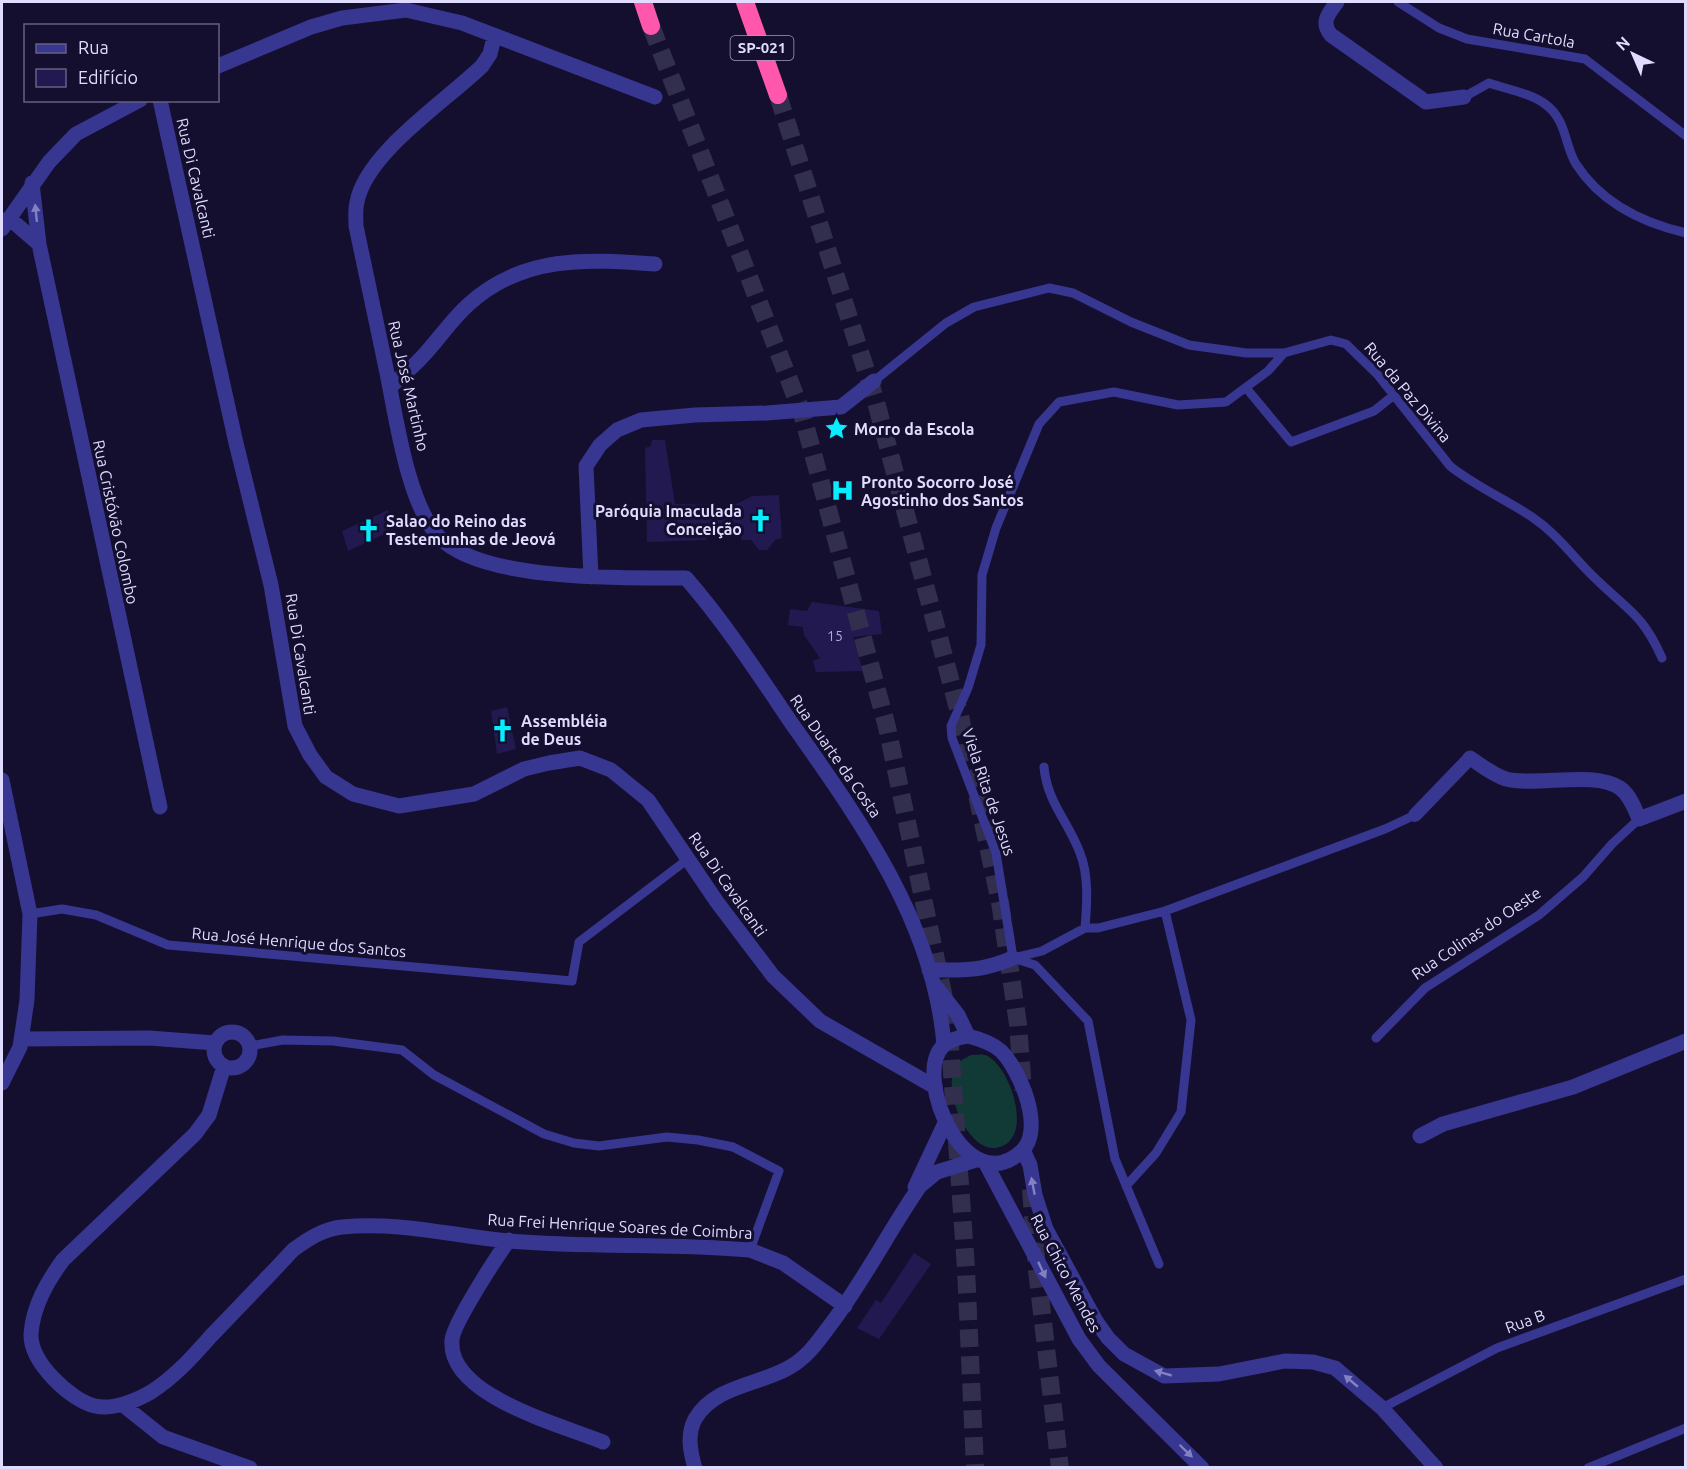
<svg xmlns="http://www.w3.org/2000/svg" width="1687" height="1469" font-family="Ubuntu,sans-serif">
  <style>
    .green { fill: #113936 }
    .building { fill: #231951 }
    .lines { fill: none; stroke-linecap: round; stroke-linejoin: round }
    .motorway-tunnel { stroke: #322e4d; stroke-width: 18; stroke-dasharray: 18 9; stroke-linecap: butt }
    .service { stroke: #373691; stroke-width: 9 }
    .pedestrian { stroke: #373691; stroke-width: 14 }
    .minor { stroke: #373691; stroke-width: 15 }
    .tertiary { stroke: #373691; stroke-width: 15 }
    .motorway { stroke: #ff57ac; stroke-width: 18 }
    .oneway { fill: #8381c2 }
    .labels { text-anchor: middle; stroke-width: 6; stroke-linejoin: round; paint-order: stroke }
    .number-label { font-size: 14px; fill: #b0abd4 }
    .shield { fill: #140f2e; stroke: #a29ec0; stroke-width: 1.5 }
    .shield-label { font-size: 15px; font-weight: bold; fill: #dfdcff }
    .street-label { font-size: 16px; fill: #dfdcff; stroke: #140f2e }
    .poi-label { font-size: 16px; font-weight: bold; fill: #dfdcff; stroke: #140f2e; text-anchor: start }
  </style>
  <rect width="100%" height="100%" fill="#140f2e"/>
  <path class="green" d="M971,1055C976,1055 981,1054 985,1055C1011,1064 1037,1145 994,1148C966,1150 938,1082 959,1062C962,1059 968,1057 971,1055Z"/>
  <path class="building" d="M652,440H665L675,504L718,505L719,513L752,496L779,495L782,538L775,540L767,550H759L751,540H741V531L710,530L706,540L647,542L645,448L651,446Z
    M388,510L395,529L348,551L342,531Z
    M812,602L879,611L882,634L853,637L863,671L816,672L813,661L820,658L804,635L803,627L788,625L790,609L807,611Z
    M507,707L516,749L497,754L491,711Z
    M914,1253L931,1264L879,1339L857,1328L876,1300L881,1303Z"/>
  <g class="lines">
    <path class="motorway-tunnel" d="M651,26L802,413L887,727L948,1017L966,1268L975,1468
      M778,95L876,402L960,716L1000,902L1018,1024L1023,1090
      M1031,1189L1037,1270L1060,1468"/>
    <path class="service" d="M1398,2L1439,28L1467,39L1585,59L1686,136
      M1464,97L1489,83C1506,89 1530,93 1545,104C1567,120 1564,144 1576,164C1601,203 1643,223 1686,233
      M874,381L946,323L974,307L1049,288L1073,293L1131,322L1189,345L1246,353H1284L1331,340L1346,344L1377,374L1450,466C1475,486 1505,499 1532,517C1559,535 1575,560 1598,581C1629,611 1643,615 1662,658
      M1247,389L1291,442L1374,411L1394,395
      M1044,767C1047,802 1068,821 1080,853C1089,875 1087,904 1085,928
      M30,914L62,909L96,915L168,945L572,981L579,942L688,859
      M1013,958L996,853L952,738L951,726L968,688L981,645L982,575L996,528L1039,424L1059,402L1114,392L1178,405L1226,402L1268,371L1284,353
      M1013,958L1042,951L1085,928H1098L1165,911L1385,829L1415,815
      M1013,958L1035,965L1088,1021L1115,1159L1159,1264
      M1376,1038L1425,988L1539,915L1583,877L1612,844L1639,819
      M250,1046L283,1040L333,1041L402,1050L434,1075L544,1134L574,1143L599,1146L667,1137L698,1140L733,1147L779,1171L750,1250
      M1126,1186L1156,1153L1181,1112L1191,1020L1165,911
      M1382,1408L1497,1348L1686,1279
      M1588,1468L1686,1428"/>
    <path class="pedestrian" d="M1415,815L1470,758"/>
    <path class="minor" d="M1337,2C1329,13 1320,22 1331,35L1426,102L1464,97
      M494,37L490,54L482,66C446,101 366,153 357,202C355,210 356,218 356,226C366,275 377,324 387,373C396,417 408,505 439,537C482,582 625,578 686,578C725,623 757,672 790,721C859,819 934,922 944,1045
      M218,66L311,27L342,18L406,10L462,23L655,97
      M160,100L236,443L271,585L295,726L310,755L326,777L353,794L399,806L474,794L524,769L549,763L580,758L611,770L648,800L717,902L773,976L820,1021L935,1087
      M32,183L39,244L160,807
      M9,218L39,244
      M2,229L49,162L76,134L140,100
      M390,387C401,377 413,367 423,356C439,339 452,319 469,304C523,255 587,259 655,264
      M591,577L586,466L600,445L617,430L641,420L695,415L767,413L841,407L874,381
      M1470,758C1481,765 1493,775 1506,779C1538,787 1594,770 1620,788C1630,795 1635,809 1639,819L1686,801
      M2,780L30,914L27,1000L20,1047L2,1083
      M929,970C963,970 980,972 1013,958
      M937,988L958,1015L968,1036
      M214 1050a18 18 0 1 1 36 0a18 18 0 1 1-36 0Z
      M22,1039L149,1038L215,1043
      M224,1066L209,1115L195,1134L63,1260C47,1282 33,1306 31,1334C30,1362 70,1400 95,1406C112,1410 136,1401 151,1392C175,1377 193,1356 211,1336C239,1307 266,1279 293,1250C308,1239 323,1229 342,1227C399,1221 453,1236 509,1241C589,1248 670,1243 750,1250L783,1263L845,1306
      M1420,1136L1443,1124L1573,1087L1686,1041
      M915,1187L946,1121
      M509,1240C497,1256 453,1324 452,1340C447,1396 562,1425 603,1442
      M123,1405L163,1437L250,1468
      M695,1468C690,1451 687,1434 695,1419C715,1385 760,1385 790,1367C806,1358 817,1343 828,1328C863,1283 888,1232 920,1186L937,1172L976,1160"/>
    <path class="tertiary" d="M968,1036C980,1039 992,1043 1001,1051C1020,1070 1045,1129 1022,1151C966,1203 912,1076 943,1046C950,1039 960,1037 968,1036Z
      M1023,1150L1030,1165L1035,1195L1046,1229L1096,1321L1108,1338L1124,1354L1164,1376L1219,1374L1285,1361L1313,1362L1335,1368L1382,1408L1436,1468
      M985,1162L1079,1339L1099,1366L1202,1468"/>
    <path class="motorway" d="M643,2L651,26
      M745,2L778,95"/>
  </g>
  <defs><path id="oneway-solid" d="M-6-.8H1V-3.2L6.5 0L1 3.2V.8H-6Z" transform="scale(1.5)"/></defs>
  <g class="oneway">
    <use href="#oneway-solid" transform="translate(36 213) rotate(-96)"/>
    <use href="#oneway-solid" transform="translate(1033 1186) rotate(-101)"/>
    <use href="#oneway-solid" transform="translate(1042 1270) rotate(65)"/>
    <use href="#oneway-solid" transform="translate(1163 1373) rotate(-164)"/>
    <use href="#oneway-solid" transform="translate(1351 1381) rotate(-140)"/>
    <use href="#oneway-solid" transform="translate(1186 1451) rotate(44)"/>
  </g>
  <defs>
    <symbol id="sight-bare" viewBox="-9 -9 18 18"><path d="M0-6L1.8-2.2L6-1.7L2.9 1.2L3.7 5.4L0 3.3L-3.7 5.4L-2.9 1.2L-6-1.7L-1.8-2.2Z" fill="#08edff" stroke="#140f2e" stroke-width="2.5" paint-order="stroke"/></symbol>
    <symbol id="hospital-bare" viewBox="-9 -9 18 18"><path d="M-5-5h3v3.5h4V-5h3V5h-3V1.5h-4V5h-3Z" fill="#08edff" stroke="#140f2e" stroke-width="2.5" paint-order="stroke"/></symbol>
    <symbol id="church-bare" viewBox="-9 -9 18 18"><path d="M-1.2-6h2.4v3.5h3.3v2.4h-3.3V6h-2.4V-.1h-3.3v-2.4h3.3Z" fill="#08edff" stroke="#140f2e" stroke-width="2.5" paint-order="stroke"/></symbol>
  </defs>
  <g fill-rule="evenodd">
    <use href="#sight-bare" x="820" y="412" width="33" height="33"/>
    <use href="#hospital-bare" x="826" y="474" width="33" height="33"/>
    <use href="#church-bare" x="744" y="504" width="33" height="33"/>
    <use href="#church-bare" x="352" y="514" width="33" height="33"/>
    <use href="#church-bare" x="486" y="714" width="33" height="33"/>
  </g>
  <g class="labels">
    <g class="number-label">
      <text x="835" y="641">15</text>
    </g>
    <rect class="shield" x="730.5" y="36" width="63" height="24" rx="4.5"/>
    <g class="shield-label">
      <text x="762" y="53">SP-021</text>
    </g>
    <g class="street-label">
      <text transform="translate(1534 35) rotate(10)" y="6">Rua Cartola</text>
      <text transform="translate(196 178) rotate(77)" y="6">Rua Di Cavalcanti</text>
      <text transform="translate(409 386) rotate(77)" y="6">Rua José Martinho</text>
      <text transform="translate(1408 392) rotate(50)" y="6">Rua da Paz Divina</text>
      <text transform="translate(116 522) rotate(78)" y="6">Rua Cristóvão Colombo</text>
      <text transform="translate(301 654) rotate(81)" y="6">Rua Di Cavalcanti</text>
      <text transform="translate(836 756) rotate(55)" y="6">Rua Duarte da Costa</text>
      <text transform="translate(989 792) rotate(71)" y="6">Viela Rita de Jesus</text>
      <text transform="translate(728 884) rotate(55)" y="6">Rua Di Cavalcanti</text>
      <text transform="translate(1476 933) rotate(-34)" y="6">Rua Colinas do Oeste</text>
      <text transform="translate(299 942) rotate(5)" y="6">Rua José Henrique dos Santos</text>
      <text transform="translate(620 1226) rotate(3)" y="6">Rua Frei Henrique Soares de Coimbra</text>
      <text transform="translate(1066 1273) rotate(62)" y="6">Rua Chico Mendes</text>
      <text transform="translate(1525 1321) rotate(-20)" y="6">Rua B</text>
    </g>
    <g class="poi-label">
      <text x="854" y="435">Morro da Escola</text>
      <text x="861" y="488">Pronto Socorro José<tspan x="861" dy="18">Agostinho dos Santos</tspan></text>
      <text x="742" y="517" text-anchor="end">Paróquia Imaculada<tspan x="742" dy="18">Conceição</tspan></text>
      <text x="386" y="527">Salao do Reino das<tspan x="386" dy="18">Testemunhas de Jeová</tspan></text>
      <text x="521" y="727">Assembléia<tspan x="521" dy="18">de Deus</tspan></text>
    </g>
  </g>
  <rect width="1687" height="1469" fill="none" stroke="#dfdcff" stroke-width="6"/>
  <rect x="24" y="24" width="195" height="78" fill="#140f2e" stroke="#656182" stroke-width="1.5"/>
  <rect x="36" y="44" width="30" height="9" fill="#373691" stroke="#656182" stroke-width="1.5"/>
  <text x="78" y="54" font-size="18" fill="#dfdcff">Rua</text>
  <rect x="36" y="69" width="30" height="18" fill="#231951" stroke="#656182" stroke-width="1.5"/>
  <text x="78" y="84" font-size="18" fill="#dfdcff">Edifício</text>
  <g transform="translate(1633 54) rotate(316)" stroke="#140f2e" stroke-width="4.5" paint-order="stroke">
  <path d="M0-4.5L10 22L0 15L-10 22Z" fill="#dfdcff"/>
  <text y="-9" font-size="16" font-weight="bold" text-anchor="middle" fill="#dfdcff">N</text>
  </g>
</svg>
